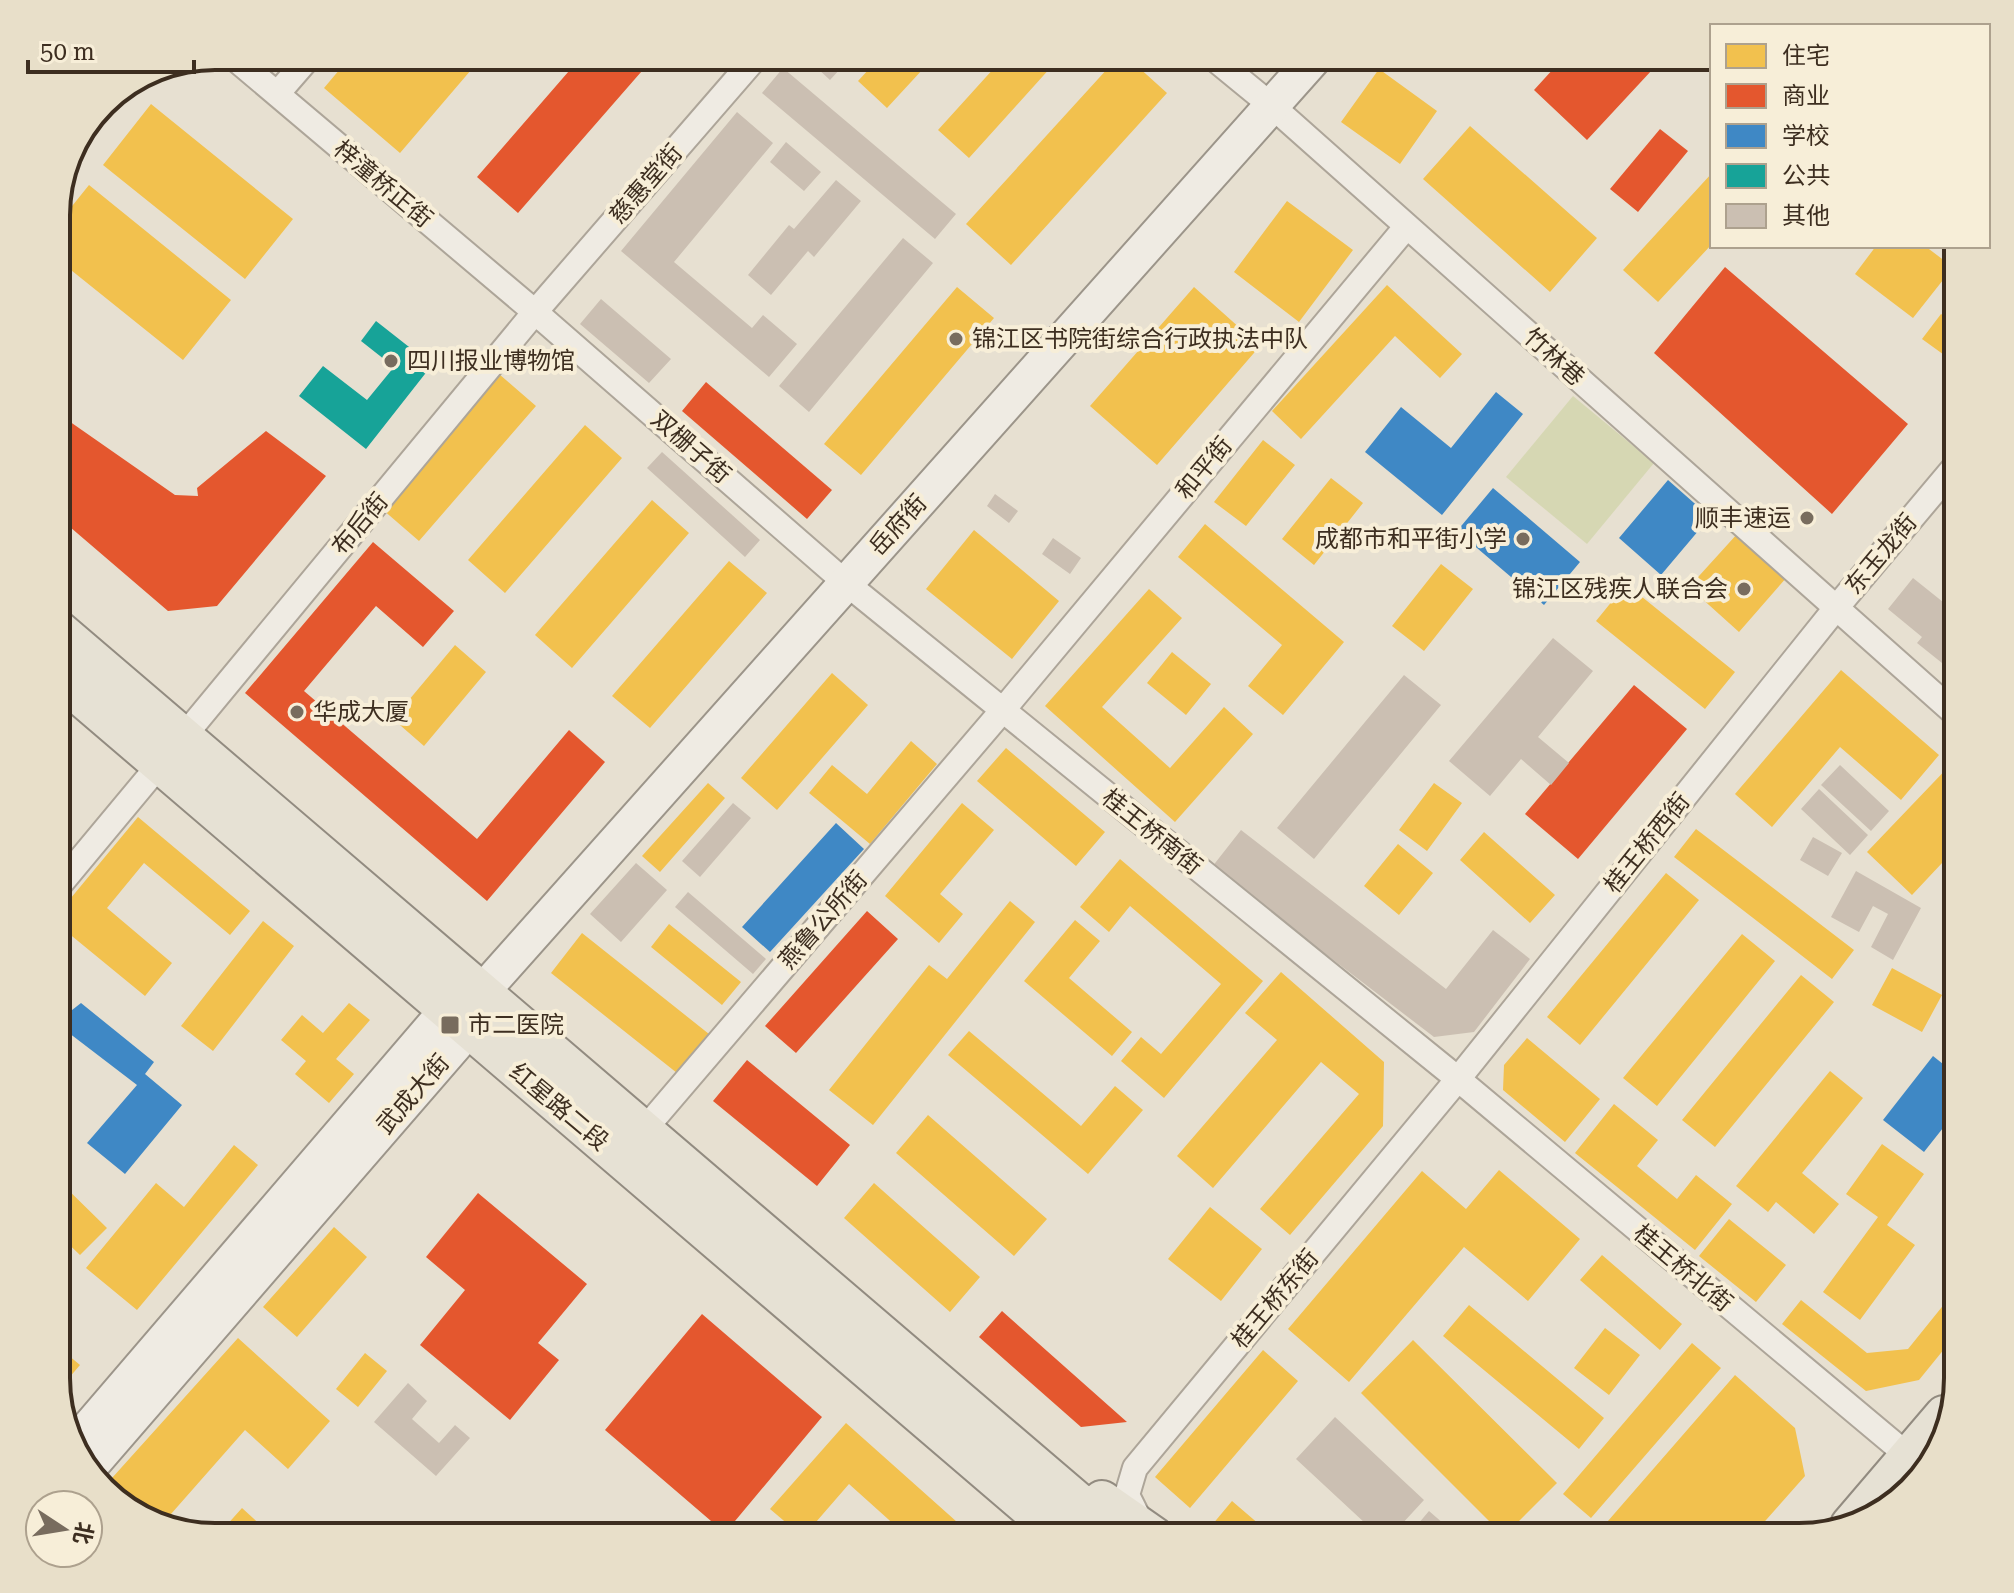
<svg xmlns="http://www.w3.org/2000/svg" width="2014" height="1593" font-family="'Roboto Serif','Noto Sans SC',serif">
  <style>
    .green { fill: #d6d7b3 }
    .homes { fill: #f2c14e }
    .shops { fill: #e4572e }
    .schools { fill: #3f88c5 }
    .public { fill: #17a398 }
    .building { fill: #cbbfb2 }
    .lines { fill: none; stroke-linecap: round; stroke-linejoin: round }
    .street-casing { stroke: #ada599; stroke-width: 28 }
    .secondary-casing { stroke: #9c958a; stroke-width: 38 }
    .primary-casing { stroke: #928b80; stroke-width: 42 }
    .street { stroke: #efebe3; stroke-width: 24 }
    .secondary { stroke: #efebe3; stroke-width: 34 }
    .primary { stroke: #e6e1d4; stroke-width: 38 }
    .poi-dot { fill: #786c5e; stroke: #f7eed8; stroke-width: 3 }
    .labels { text-anchor: middle; stroke-width: 8; stroke-linejoin: round; paint-order: stroke }
    .street-label { font-size: 24px; fill: #3d2e20; stroke: #f7eed8 }
    .poi-label { font-size: 24px; fill: #3d2e20; stroke: #f7eed8; text-anchor: start }
    .rim { fill: none; stroke: #3d2e20; stroke-width: 4 }
  </style>
  <rect width="100%" height="100%" fill="#e7e0d1"/>
  <path class="green" d="M1573,396L1654,463L1587,544L1506,477Z"/>
  <path class="homes" d="M351,56H483L400,153L324,88Z
    M881,56H935L887,108L858,81Z
    M1005,56H1061L969,158L938,130Z
    M1119,56H1126L1167,93L1011,265L966,224Z
    M1379,69L1437,111L1400,164L1341,122Z
    M151,104L293,219L245,279L103,165Z
    M1470,126L1597,238L1550,292L1423,179Z
    M1712,173V244L1658,302L1623,270Z
    M89,185L231,300L183,360L56,258V226Z
    M1287,201L1353,250L1299,322L1234,272Z
    M1876,246H1925L1958,271V291L1943,280L1913,318L1855,274Z
    M1387,285L1462,354L1440,378L1395,336L1301,439L1272,411Z
    M957,287L994,318L861,475L824,444Z
    M1194,287L1260,346L1157,465L1090,406Z
    M1941,314L1958,326V365L1922,339Z
    M499,374L536,406L419,541L382,509Z
    M585,425L622,458L505,593L468,560Z
    M1263,440L1295,465L1246,526L1214,502Z
    M1331,478L1363,503L1314,565L1282,539Z
    M652,500L689,533L572,668L535,635Z
    M1205,524L1344,642L1283,715L1248,686L1282,645L1178,557Z
    M974,530L1059,601L1012,659L926,589Z
    M1738,533L1787,577L1739,632L1689,587Z
    M729,561L767,593L650,728L612,696Z
    M1441,564L1473,589L1424,651L1392,626Z
    M1626,584L1735,672L1705,709L1596,621Z
    M1149,589L1182,618L1102,707L1170,768L1224,707L1253,734L1175,822L1045,706Z
    M455,645L486,672L424,746L393,719Z
    M1172,652L1211,684L1186,715L1147,683Z
    M1841,670L1939,755L1901,800L1840,747L1772,827L1735,794Z
    M832,673L868,705L777,810L741,778Z
    M911,741L937,764L870,844L809,793L832,765L867,794Z
    M1006,748L1105,832L1076,866L977,781Z
    M1954,761L1958,765V846L1912,895L1867,852Z
    M708,783L725,798L660,872L642,856Z
    M1434,783L1462,803L1427,851L1399,830Z
    M962,803L994,830L940,894L963,914L939,943L885,896Z
    M138,817L250,911L230,935L144,863L107,908L172,963L145,996L56,923V916Z
    M1696,829L1854,950L1832,979L1674,857Z
    M1484,832L1555,895L1530,923L1460,860Z
    M1398,844L1433,873L1399,915L1364,886Z
    M1120,859L1263,981L1164,1098L1121,1061L1141,1037L1161,1054L1221,984L1130,906L1109,932L1080,907Z
    M1666,873L1699,900L1580,1045L1547,1017Z
    M1010,901L1035,922L873,1125L829,1090L929,965L947,979Z
    M1958,910V933L1946,923Z
    M1075,920L1100,941L1069,978L1132,1032L1112,1056L1024,981Z
    M263,921L294,946L213,1051L181,1026Z
    M669,924L741,982L722,1005L651,947Z
    M582,933L709,1034L677,1073L551,973Z
    M1742,934L1775,961L1657,1106L1623,1078Z
    M1892,968L1942,995L1922,1032L1872,1005Z
    M1281,972L1384,1062L1383,1126L1290,1235L1260,1209L1359,1094L1321,1062L1213,1188L1177,1156L1277,1040L1245,1013Z
    M1801,975L1834,1002L1715,1147L1682,1120Z
    M1958,990V1015L1946,1004Z
    M349,1003L370,1020L336,1059L354,1074L329,1103L295,1074L306,1061L281,1040L302,1015L323,1033Z
    M969,1031L1081,1126L1115,1086L1143,1110L1088,1174L948,1055Z
    M1527,1038L1600,1099L1565,1142L1503,1090L1504,1065Z
    M1830,1071L1863,1098L1802,1173L1839,1204L1814,1234L1776,1202L1768,1212L1736,1186Z
    M1614,1104L1658,1140L1637,1166L1677,1199L1696,1175L1732,1204L1695,1250L1575,1153Z
    M928,1115L1047,1219L1014,1256L896,1153Z
    M1882,1144L1924,1174L1887,1225L1915,1245L1860,1320L1823,1292L1878,1217L1846,1194Z
    M234,1145L258,1165L137,1310L86,1268L156,1183L184,1207Z
    M1499,1170L1580,1239L1528,1301L1464,1247L1349,1382L1288,1329L1422,1171L1466,1209Z
    M56,1178L107,1228L80,1255L56,1232Z
    M874,1183L980,1277L950,1312L844,1218Z
    M1210,1207L1262,1249L1221,1301L1168,1259Z
    M1729,1219L1786,1265L1756,1302L1699,1256Z
    M334,1227L367,1257L297,1337L263,1307Z
    M1602,1255L1682,1324L1660,1350L1580,1280Z
    M1958,1287V1332L1919,1380L1866,1391L1782,1324L1801,1300L1867,1353L1908,1349Z
    M1469,1305L1604,1418L1579,1449L1443,1336Z
    M1605,1328L1640,1355L1609,1395L1574,1368Z
    M238,1338L330,1421L288,1469L245,1430L171,1514L183,1525L111,1498L103,1488Z
    M1413,1340L1557,1483L1504,1536L1361,1393Z
    M1692,1343L1721,1368L1591,1518L1563,1494Z
    M56,1345L80,1365L57,1392L56,1388Z
    M1263,1350L1298,1381L1190,1508L1155,1477Z
    M365,1353L387,1371L358,1407L336,1389Z
    M1735,1375L1795,1428L1805,1476L1751,1537H1610L1601,1529Z
    M846,1423L966,1530L967,1537H908L849,1484L803,1537L770,1509Z
    M1232,1501L1274,1537H1202Z
    M242,1508L274,1537H216Z
    M452,1522L468,1537H438Z
    M837,1524L850,1537H825Z"/>
  <path class="shops" d="M582,56H655L518,213L477,177Z
    M1565,56H1665L1587,140L1534,90Z
    M1660,129L1688,151L1638,212L1610,189Z
    M1725,267L1908,424L1832,514L1654,353Z
    M706,382L832,490L807,519L682,411Z
    M56,412L175,495L198,496L197,488L266,431L326,476L217,606L168,611L56,515Z
    M373,542L454,611L423,647L376,606L304,691L477,839L569,730L605,762L487,901L245,693Z
    M1634,685L1687,729L1578,859L1525,814Z
    M867,911L898,939L796,1053L765,1026Z
    M747,1060L850,1145L817,1186L713,1101Z
    M478,1193L587,1284L538,1343L559,1360L510,1420L420,1345L465,1290L426,1257Z
    M1002,1311L1127,1422L1081,1427L979,1337Z
    M702,1314L822,1417L725,1533L605,1430Z"/>
  <path class="schools" d="M1496,392L1523,414L1442,515L1365,452L1401,407L1451,448Z
    M1668,480L1710,517L1661,575L1619,538Z
    M1493,488L1580,562L1544,605L1457,531Z
    M836,823L864,849L770,952L742,927Z
    M81,1003L154,1062L145,1074L182,1105L125,1174L87,1143L137,1085L69,1033L56,1048V1005L67,1014Z
    M1933,1056L1958,1076V1109L1924,1152L1883,1120Z"/>
  <path class="public" d="M376,321L432,365L366,449L299,396L323,366L367,400L394,367L361,341Z"/>
  <path class="building" d="M804,56H852L830,80Z
    M783,68L956,214L935,239L762,93Z
    M737,112L773,143L674,262L752,328L763,315L797,344L769,377L621,251Z
    M786,142L821,172L804,191L770,162Z
    M836,180L861,201L814,257L808,251L771,295L748,275L789,225L794,229Z
    M903,238L933,263L809,412L779,386Z
    M601,299L671,359L649,383L580,324Z
    M662,452L760,540L745,557L647,468Z
    M995,494L1018,511L1009,523L987,506Z
    M1053,538L1081,558L1070,574L1042,554Z
    M1913,578L1948,606L1958,594V666L1952,671L1917,643L1922,637L1888,609Z
    M1553,638L1593,671L1538,737L1569,763L1551,785L1521,759L1490,796L1449,761Z
    M1404,675L1441,705L1314,859L1277,828Z
    M1840,765L1889,811L1871,831L1821,785Z
    M1819,789L1868,835L1850,855L1801,809Z
    M733,803L751,818L700,877L682,861Z
    M1241,830L1446,989L1493,930L1530,959L1474,1032L1434,1037L1212,867Z
    M1813,837L1842,853L1828,876L1800,860Z
    M636,863L667,890L621,942L590,914Z
    M1856,871L1921,908L1893,960L1871,947L1888,914L1873,906L1859,932L1831,917Z
    M688,892L766,959L753,974L675,907Z
    M408,1383L427,1401L412,1419L439,1443L455,1425L470,1438L436,1476L374,1422Z
    M1335,1417L1424,1500L1390,1537H1380L1296,1459Z
    M1429,1511L1459,1537H1407Z"/>
  <g class="lines">
    <defs>
      <path id="street" d="M232,56L535,312L846,583L1458,1079L1924,1469
        M1211,56L1272,106L1958,716
        M277,94L310,56
        M184,736L535,312L757,56
        M56,889L160,764
        M644,1130L1002,711L1407,226
        M1141,1523L1127,1495L1135,1468L1458,1079L1836,608L1958,463"/>
      <path id="secondary" d="M72,1447L446,1011L480,994L1316,56
        M88,1469L468,1030L477,1004"/>
      <path id="primary" d="M56,628L1119,1537
        M56,675L1063,1537
        M1102,1500L1155,1537
        M1850,1525L1944,1415"/>
    </defs>
    <use href="#street" class="street-casing"/>
    <use href="#secondary" class="secondary-casing"/>
    <use href="#primary" class="primary-casing"/>
    <use href="#street" class="street"/>
    <use href="#secondary" class="secondary"/>
    <use href="#primary" class="primary"/>
  </g>
  <g class="poi-dot">
    <circle cx="956" cy="339" r="8"/>
    <circle cx="391" cy="361" r="8"/>
    <circle cx="1807" cy="518" r="8"/>
    <circle cx="1523" cy="539" r="8"/>
    <circle cx="1744" cy="589" r="8"/>
    <circle cx="297" cy="712" r="8"/>
    <rect x="440" y="1015" width="20" height="20" rx="4"/>
  </g>
  <g class="labels">
    <g class="street-label">
      <text transform="translate(383 184) rotate(40)" y="8">梓潼桥正街</text>
      <text transform="translate(646 184) rotate(-49)" y="8">慈惠堂街</text>
      <text transform="translate(1554 357) rotate(42)" y="8">竹林巷</text>
      <text transform="translate(691 447) rotate(41)" y="8">双栅子街</text>
      <text transform="translate(1204 468) rotate(-50)" y="8">和平街</text>
      <text transform="translate(360 524) rotate(-50)" y="8">布后街</text>
      <text transform="translate(898 525) rotate(-48)" y="8">岳府街</text>
      <text transform="translate(1881 554) rotate(-50)" y="8">东玉龙街</text>
      <text transform="translate(1152 832) rotate(39)" y="8">桂王桥南街</text>
      <text transform="translate(1647 843) rotate(-51)" y="8">桂王桥西街</text>
      <text transform="translate(823 920) rotate(-49)" y="8">燕鲁公所街</text>
      <text transform="translate(413 1094) rotate(-49)" y="8">武成大街</text>
      <text transform="translate(559 1107) rotate(40)" y="8">红星路二段</text>
      <text transform="translate(1683 1268) rotate(40)" y="8">桂王桥北街</text>
      <text transform="translate(1275 1299) rotate(-50)" y="8">桂王桥东街</text>
    </g>
    <g class="poi-label">
      <text x="972" y="347">锦江区书院街综合行政执法中队</text>
      <text x="407" y="369">四川报业博物馆</text>
      <text x="1791" y="526" text-anchor="end">顺丰速运</text>
      <text x="1507" y="547" text-anchor="end">成都市和平街小学</text>
      <text x="1728" y="597" text-anchor="end">锦江区残疾人联合会</text>
      <text x="313" y="720">华成大厦</text>
      <text x="468" y="1033">市二医院</text>
    </g>
  </g>
  <path d="M0 0H2014V1593H0ZM215 70H1799A145 145 0 0 1 1944 215V1378A145 145 0 0 1 1799 1523H215A145 145 0 0 1 70 1378V215A145 145 0 0 1 215 70Z" fill="#e8dfc9" fill-rule="evenodd"/>
  <path class="rim" d="M215 70H1799A145 145 0 0 1 1944 215V1378A145 145 0 0 1 1799 1523H215A145 145 0 0 1 70 1378V215A145 145 0 0 1 215 70Z"/>
  <rect x="1710" y="24" width="280" height="224" fill="#f7eed8" stroke="#ada18e" stroke-width="2"/>
  <rect x="1726" y="44" width="40" height="24" fill="#f2c14e" stroke="#ada18e" stroke-width="2"/>
  <text x="1782" y="64" font-size="24" fill="#3d2e20">住宅</text>
  <rect x="1726" y="84" width="40" height="24" fill="#e4572e" stroke="#ada18e" stroke-width="2"/>
  <text x="1782" y="104" font-size="24" fill="#3d2e20">商业</text>
  <rect x="1726" y="124" width="40" height="24" fill="#3f88c5" stroke="#ada18e" stroke-width="2"/>
  <text x="1782" y="144" font-size="24" fill="#3d2e20">学校</text>
  <rect x="1726" y="164" width="40" height="24" fill="#17a398" stroke="#ada18e" stroke-width="2"/>
  <text x="1782" y="184" font-size="24" fill="#3d2e20">公共</text>
  <rect x="1726" y="204" width="40" height="24" fill="#cbbfb2" stroke="#ada18e" stroke-width="2"/>
  <text x="1782" y="224" font-size="24" fill="#3d2e20">其他</text>
  <g transform="translate(64 1529) rotate(102)"><circle r="38" fill="#f7eed8" stroke="#ada18e" stroke-width="2"/>
  <path d="M0-6L14 30L0 20L-14 30Z" fill="#786c5e"/>
  <text y="-12" font-size="22" font-weight="bold" text-anchor="middle" fill="#3d2e20">北</text>
  </g>
  <path d="M28 60v12h166v-12" fill="none" stroke="#3d2e20" stroke-width="4"/>
  <text x="40" y="60" font-size="24" fill="#3d2e20" stroke="#f7eed8" stroke-width="6" paint-order="stroke">50 m</text>
</svg>
